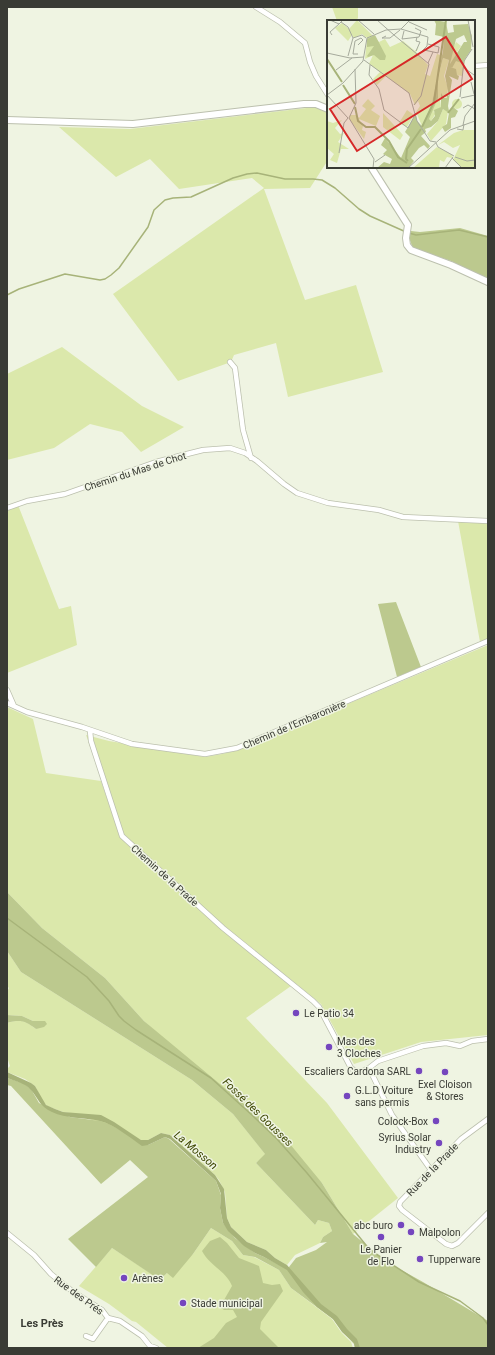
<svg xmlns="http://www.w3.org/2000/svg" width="495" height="1355" font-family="Roboto,sans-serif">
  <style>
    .green { fill: #dbe8ab }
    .forest { fill: #bcc98e }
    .water { fill: #a7b379 }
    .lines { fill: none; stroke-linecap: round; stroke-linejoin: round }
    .stream { stroke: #a7b379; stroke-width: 1.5 }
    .street-casing { stroke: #bcc0ae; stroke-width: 6 }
    .secondary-casing { stroke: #bcc0ae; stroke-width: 8 }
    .street { stroke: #fff; stroke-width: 4.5 }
    .secondary { stroke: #fff; stroke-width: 6 }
    .poi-dot { fill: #7546be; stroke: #eff4e2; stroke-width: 1.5 }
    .labels { text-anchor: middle; stroke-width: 3; stroke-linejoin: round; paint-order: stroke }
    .street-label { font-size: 10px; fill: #393b34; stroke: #eff4e2 }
    .poi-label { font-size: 10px; fill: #393b34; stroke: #eff4e2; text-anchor: start }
    .water-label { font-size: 11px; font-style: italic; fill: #3c4500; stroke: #eff4e2 }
    .neighbourhood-label { font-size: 11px; font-weight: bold; fill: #393b34; stroke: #eff4e2 }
    .inset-river { fill: none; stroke: #a7b379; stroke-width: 2 }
    .inset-road { fill: none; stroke: #a6aa9c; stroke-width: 1 }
    .view { fill: #d62828; fill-opacity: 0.15; stroke: #d62828; stroke-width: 2 }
    .inset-edge { fill: none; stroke: #393b34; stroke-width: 2 }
  </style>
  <rect width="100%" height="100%" fill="#eff4e2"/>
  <path class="green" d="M332,7H358V18L356,21H337Z
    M315,107L328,113V160L310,188L264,189L305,300L356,285L383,372L288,397L276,343L234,355L231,362L178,381L113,294L264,188L252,178L179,189L150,159L116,177L59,127L130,129Z
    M62,347L142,406L184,427L141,452L122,432L90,424L54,448L7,460V374Z
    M18,505L59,609L71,606L77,645L7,673V511Z
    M458,521L488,522V639L480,642Z
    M488,645V1035L421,1042L354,1064L321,1004L216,919L123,837L86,735L109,741L205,757L222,754L238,750Z
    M7,707L33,719L46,773L101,781L120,837L180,892L291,986L246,1018L327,1103L398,1198L353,1234L322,1183L144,1021L105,978L42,928L7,892Z
    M7,951L21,972L192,1080L233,1114L266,1155L256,1163L315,1225L318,1220L329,1223L332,1231L323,1237L320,1243L295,1255L287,1265L275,1258L266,1250L247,1242L231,1227L227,1218L225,1192L219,1180L215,1175L170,1135L161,1133L148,1140H141L77,1114L63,1112L47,1106L43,1102L35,1086L25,1079L7,1072V1069L10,1066L7,1057V1023C21,1019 24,1020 36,1029L45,1021H33L22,1016L7,1015V992L9,988L7,986Z
    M211,1228L232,1241L243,1255L254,1257L279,1270L291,1288L332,1319L341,1332L351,1342L353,1348H168L136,1322L132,1321L109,1304L79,1286L112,1248L161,1280L167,1273L193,1254Z"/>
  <path class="forest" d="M460,228L488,236V280L451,261L413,248L409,238L411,231L420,232Z
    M396,602L421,667L397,677L378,604Z
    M7,892L42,928L105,978L144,1021L285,1138L322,1183L353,1234L387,1262L423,1282L488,1321V1348H355L354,1344L342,1331L333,1319L291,1288L279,1270L255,1257L243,1255L232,1241L211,1228L193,1254L173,1278L167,1273L160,1280L112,1248L96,1267L68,1239L148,1177L130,1160L101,1184L11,1086L7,1085V1078L23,1083L31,1089L39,1103L70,1117L100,1121L109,1124L148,1145L165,1137L169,1139L216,1181L221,1195L220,1208L223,1223L235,1238L255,1253L264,1257L285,1268L289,1267L296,1258L316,1250L327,1242L320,1243L323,1237L332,1231L329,1223L318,1220L315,1225L256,1163L265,1154L233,1114L192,1080L21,972L7,951Z
    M7,1015L22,1016L33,1021H45L47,1024L44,1027L36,1029C25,1021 21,1019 7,1023Z
    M220,1237L227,1243L239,1258L259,1266L263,1283L272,1285L280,1284L283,1291L261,1322L260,1329L279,1348H198L214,1338L226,1323L237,1317L233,1310H224L220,1307L232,1286C227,1272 209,1265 202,1251L210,1241Z"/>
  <path class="water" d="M7,1072L31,1083L35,1086L46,1105L55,1109L63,1112L101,1115L114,1122L141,1140H148L161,1133L170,1135L215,1175L224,1189L227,1218L231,1227L247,1242L266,1250L275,1258L287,1265L321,1304L337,1316L347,1329L357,1339L360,1348H355L354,1343L342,1332L333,1319L317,1307L303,1292L287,1270L264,1257L255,1253L244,1246L228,1231L223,1223L220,1208L221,1194L216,1181L170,1139L165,1137L148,1145L142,1146C129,1137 115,1125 100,1121C84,1117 66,1119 52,1112C39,1106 39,1099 31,1090C25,1083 15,1081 7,1078Z"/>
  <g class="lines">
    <path class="stream" d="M409,233L416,235L459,230L488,237
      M7,295L19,289L65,274L100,280L105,279L111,275L119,268L148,227L154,210L165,200L173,198L191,197L233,178L247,174L257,173L285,179H313L322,180L335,188L359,209L370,216L406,232
      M7,918L87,977L109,1001L119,1016L124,1021L136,1030L211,1078L253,1116L277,1139L307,1173L370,1250L419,1282L460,1301L483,1318L488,1325"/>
    <defs>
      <path id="street" d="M256,7L280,22L305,43L310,62L316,76L328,95
        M474,66L488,65
        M230,362L235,368L243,430L251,458
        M7,508L27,501L65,494L156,462L183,455L203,450L230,448L245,453L257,461L284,484L297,493L328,503L379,510L403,517L488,521
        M7,690L14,706
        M7,703L27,712L82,727L132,744L205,754L237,748L488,641
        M90,731L91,741L122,836L223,928L313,1001L319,1007L351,1068L355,1071L361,1072L369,1068L378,1061L423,1046L446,1043L460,1046L472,1041L488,1039
        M369,1068L392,1115L431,1170
        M488,1119L461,1139L400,1202L399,1206L402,1210L446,1244L452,1246L458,1243L488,1213
        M7,1233L34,1255L51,1274L72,1291L102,1310L108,1318L120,1321L142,1336L150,1346L156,1348
        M86,1336L93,1339L108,1318"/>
      <path id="secondary" d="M7,120L133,124L304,104H316L328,109
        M371,167L408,225L406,238L407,245L411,250L451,265L488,282"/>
    </defs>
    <use href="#street" class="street-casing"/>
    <use href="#secondary" class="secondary-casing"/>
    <use href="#street" class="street"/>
    <use href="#secondary" class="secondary"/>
  </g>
  <g class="poi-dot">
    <circle cx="296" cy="1013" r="4"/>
    <circle cx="329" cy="1047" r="4"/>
    <circle cx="419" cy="1071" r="4"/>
    <circle cx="445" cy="1072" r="4"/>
    <circle cx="347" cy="1096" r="4"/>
    <circle cx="436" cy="1121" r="4"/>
    <circle cx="439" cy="1143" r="4"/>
    <circle cx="401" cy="1225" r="4"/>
    <circle cx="411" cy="1232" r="4"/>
    <circle cx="381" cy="1237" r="4"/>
    <circle cx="420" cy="1259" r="4"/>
    <circle cx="124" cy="1278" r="4"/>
    <circle cx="183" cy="1303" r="4"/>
  </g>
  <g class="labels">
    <g class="street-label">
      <text transform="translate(135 471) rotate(-18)" y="4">Chemin du Mas de Chot</text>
      <text transform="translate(294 724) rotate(-23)" y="4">Chemin de l'Embaronière</text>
      <text transform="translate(165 875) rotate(42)" y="4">Chemin de la Prade</text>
      <text transform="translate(432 1169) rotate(-46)" y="4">Rue de la Prade</text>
      <text transform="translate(79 1295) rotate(36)" y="4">Rue des Prés</text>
    </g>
    <g class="poi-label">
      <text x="304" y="1017">Le Patio 34</text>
      <text x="337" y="1045">Mas des<tspan x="337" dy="12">3 Cloches</tspan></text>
      <text x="411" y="1075" text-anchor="end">Escaliers Cardona SARL</text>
      <text x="445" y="1088" text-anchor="middle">Exel Cloison<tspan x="445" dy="12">&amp; Stores</tspan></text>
      <text x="355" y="1094">G.L.D Voiture<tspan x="355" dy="12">sans permis</tspan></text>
      <text x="428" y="1125" text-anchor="end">Colock-Box</text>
      <text x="431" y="1141" text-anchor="end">Syrius Solar<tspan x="431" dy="12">Industry</tspan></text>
      <text x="393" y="1229" text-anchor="end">abc buro</text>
      <text x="419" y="1236">Malpolon</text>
      <text x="381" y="1253" text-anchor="middle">Le Panier<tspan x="381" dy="12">de Flo</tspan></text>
      <text x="428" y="1263">Tupperware</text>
      <text x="132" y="1282">Arènes</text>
      <text x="191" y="1307">Stade municipal</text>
    </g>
    <g class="water-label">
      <text transform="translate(258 1112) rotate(44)" y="4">Fossé des Gousses</text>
      <text transform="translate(196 1150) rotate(40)" y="4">La Mosson</text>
    </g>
    <g class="neighbourhood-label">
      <text x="42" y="1327">Les Près</text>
    </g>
  </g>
  <g transform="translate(327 20)">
    <rect width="148" height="148" fill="#eff4e2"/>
    <path d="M30,0L52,22L58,19L63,27L76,21L88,31L92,27L89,32L101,45L98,54L103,56L110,34L116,36L105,83L95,106L89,92L93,86L91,81L88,85L83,74L59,56L50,65L46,59L53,52L42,44L46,35L38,39L40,18L35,14L27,18L25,15L21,21L8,8L15,3L22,9ZM129,22L134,26L130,32L139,36L135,56L130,55L123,48L124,33ZM116,38L122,40L117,56L121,68L120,78L116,77L113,80L114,87L106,92L109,93L104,101L101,99L111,78V57ZM125 84a5 5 0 1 1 10 0a5 5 0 1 1-10 0ZM41,79L48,86L44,90L53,96L49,106L32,99L36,106L35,110L39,112L37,119L22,99L23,95H29L32,98L39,89L35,86ZM116,89L121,91L119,104L104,121L100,114L111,101ZM80,90L87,95L80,107L72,103ZM56,93L76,115L73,120L56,107ZM15,100L8,108L13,114L17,113L11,122L22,129H14L10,143L3,140L7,134L0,128V101L6,103ZM136,110H148V148H135L126,140L133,125L126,128L117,122L111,125L127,113ZM110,127L126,135L125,138L120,137L117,142L113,140L112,148H86Z" fill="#dbe8ab"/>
    <path d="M107,0L119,2L121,13L127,12L126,5L141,4L145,16L144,30L135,43L129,41L125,48L123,47L129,49L130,55L132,56L131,60L122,56L125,60L121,86L122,91L126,87L131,91L128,97L124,98V108L118,112L115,107L120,104L122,93L116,89L111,101L104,107L98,109L99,112L94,116L103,126L101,129L97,125L92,128L84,138L87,141L81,148H50L57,142L63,144L65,139L56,134L60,130L54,125L58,118L74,138L83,117L78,112L89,94L90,101L97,108L95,106L105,83L116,31L117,17L108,15L109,4ZM137,15L140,22H137L123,44L129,19ZM116,38L122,40L118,56L122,76L120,74V78H117L114,73V87L107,90L108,96L104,101L102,99L111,78V57ZM48,15L59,36L58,40H53L47,35L41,37L40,36L47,26L40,27V19Z" fill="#bcc98e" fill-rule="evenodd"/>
    <path class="inset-river" d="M0,39L15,62M16,65L28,84M28,87L31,101L39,107H48L62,121L71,137L80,143M121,93L132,79M95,107L107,82L119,0M81,141L79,139L80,129L94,109"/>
    <path class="inset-road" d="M3,0L12,4L16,0M31,0L47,14M50,0L67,15M141,0L146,27M14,2L21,7L26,18M82,2L100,10M74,9L101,17L100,26L92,34M77,11L75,19L92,17L94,11L88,8M5,15L3,12L12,4M67,15L102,44L94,76L87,85M59,16L55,18H63M26,18L35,15L39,18M63,18L73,10M31,25L36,20L34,18L28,21L26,34H31M97,30L111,33L112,27L101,24M89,31L93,22L89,21L90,17M0,33L23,38L37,37M21,36L26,18M37,40L82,73L90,101L103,121L109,122M101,43L106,32M43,45L42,55L52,69L57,90L81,108L89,93M136,47L147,55M28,49L29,83L22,98L47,139L46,148M9,50L25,38M144,62L147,74M0,75L16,63L36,41L40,18L59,10L74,9L83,0M0,75L21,98M133,77L137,41L145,29M134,78L148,75M136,88L141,85L148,89M136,105L138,96L148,83M130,109L136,110L137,104M109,123L111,127L127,136M12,133L17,103L21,98M128,137L140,141L148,140M125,138L135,148M48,142L58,135M81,148L123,110L148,101M118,148L126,137"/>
    <path class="view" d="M119,17L145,59L30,131L3,89Z"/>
    <rect width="148" height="148" class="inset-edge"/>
  </g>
  <rect width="495" height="1355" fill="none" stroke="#393b34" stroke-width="16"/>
</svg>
